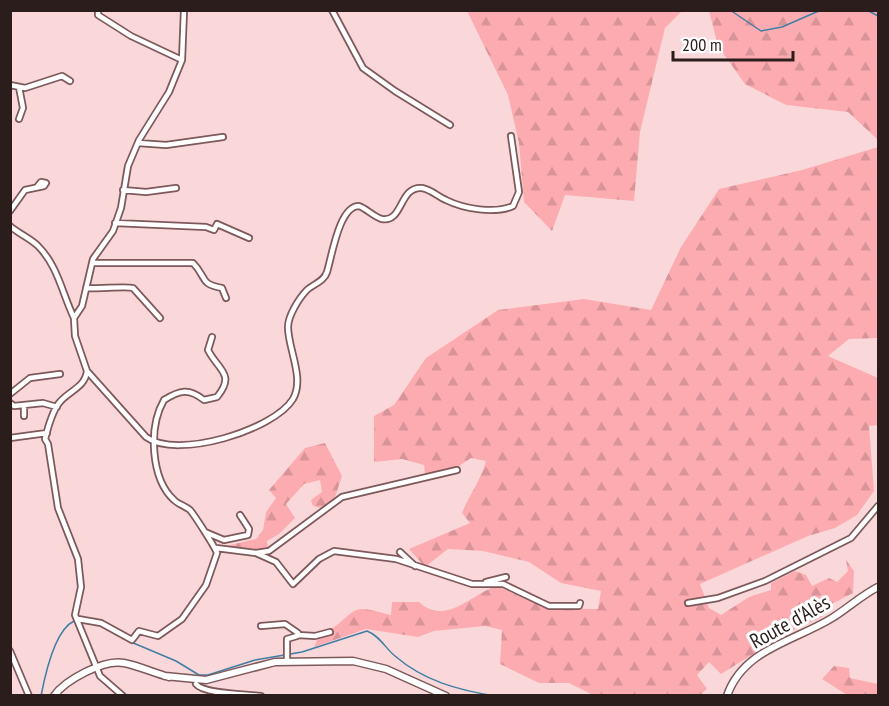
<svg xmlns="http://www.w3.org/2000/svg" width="889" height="706" font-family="'PT Sans Narrow',sans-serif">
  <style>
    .forest { fill: url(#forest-firs) }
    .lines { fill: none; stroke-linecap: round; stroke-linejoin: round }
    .stream { stroke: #407ea5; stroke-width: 1.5 }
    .street-casing { stroke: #7d595b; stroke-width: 8 }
    .secondary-casing { stroke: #7d595b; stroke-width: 9 }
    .street { stroke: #fff; stroke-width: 4.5 }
    .secondary { stroke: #fff; stroke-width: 6 }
    .labels { text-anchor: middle; stroke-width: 6; stroke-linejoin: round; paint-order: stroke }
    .street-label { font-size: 21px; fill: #2c1d1d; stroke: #fff }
  </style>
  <defs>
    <pattern id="forest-firs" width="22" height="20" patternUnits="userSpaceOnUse" patternTransform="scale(1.5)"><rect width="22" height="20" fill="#fcacb1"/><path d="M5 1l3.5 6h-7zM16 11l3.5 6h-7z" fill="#d89498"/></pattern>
  </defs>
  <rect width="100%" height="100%" fill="#fad8d9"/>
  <path class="forest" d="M467,11H682L665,28L640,132L634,201L565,195L552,231L524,202L519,143L508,95Z
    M709,11H878V140L848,112L786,105L745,84L718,46Z
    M878,147V340L877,338L849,339L828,356L878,378V425L869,426L874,491L857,515L835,528L808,536L700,584L709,608L721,615L749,597L771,590V583L795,571L806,575L812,586L829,578L837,582L848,571L846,560L854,571L853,593L822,609V617L785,634L721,674L709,662L697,675L707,689L700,695H593L569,683H539L500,664L502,630L485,626L434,631L418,637L366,629L314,647L319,636C336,631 350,608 362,609C371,609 382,613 391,615L392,602H419C445,626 469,596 496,586L547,608L598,609L601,591L561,583L529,562L483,551L448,549L425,567L409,549L470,523L462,513C469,495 481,480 486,461L471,458L456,468L425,475L424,465L402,459L374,462V416L394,405L426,358L498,310L584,299L651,310L681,247L719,189L802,170Z
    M325,443L342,476L334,500L321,508L313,506L311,500L322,492L320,480L304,484L286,504L295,518L279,534L267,541L268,548L255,551L226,546L256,539L263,530L266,512L276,498L269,490L305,448Z
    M834,666L849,668L850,678L878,684V695H847L822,679Z"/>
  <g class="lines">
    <path class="stream" d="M730,10L761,31L782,27L821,10
      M867,10L878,16
      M131,642L176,661L199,675H208L255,660L302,652L367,631C380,636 385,648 395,656C424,681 458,690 495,696
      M41,696C45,675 55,630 74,621"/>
    <defs>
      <path id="street" d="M98,10V15L131,36L182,60
        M332,10L363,68L395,91L450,125
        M10,85L25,88L62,76L70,81
        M19,87L23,108L19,119
        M138,143L166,145L223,137
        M123,190L146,192L176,188
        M10,211L25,190L44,186L46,183L41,182L37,187
        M115,223L206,227L214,230L217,224L249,238
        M10,226C19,234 30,238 38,246C58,266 62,293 74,318
        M92,263H193C207,277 199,284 222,288L226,298
        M86,288C97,289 127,286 133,288L160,318
        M87,371L146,437C177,460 274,430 293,399C305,378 288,349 288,327C288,316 299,298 307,290C313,284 324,282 327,272C332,256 339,206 359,206C367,209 374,217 382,219C403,223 399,186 422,188C432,190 437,196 446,200C464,209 495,214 513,206L519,192L511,136
        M10,394L30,378L60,374
        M10,403L14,406L43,403L57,407
        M24,405V416
        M10,438L47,433
        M205,532L224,540L248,535L249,529L240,515
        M216,548L256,553L269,551L342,497L457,470
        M400,552L415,566
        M256,553L276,562L293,584L319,559L334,551L396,559L472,584H503L549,606H579L580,603
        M486,582L506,577
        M688,603L718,598L765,581L851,538L878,506
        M78,619L101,623L132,640L139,631L158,636L182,619L206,585L217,553C215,547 195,516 190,510C185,506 178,504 174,500C151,479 148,428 164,400C180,390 189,388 204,400L217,397C236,374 218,370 208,350L212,337
        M261,626L285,624L298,633L297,636L287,639V662
        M298,635L315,636L330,632
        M10,651L29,696
        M196,684C203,694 246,694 261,696
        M123,696L100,676L75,615L81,587L78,559L58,508L48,444L45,439C48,427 52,412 59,403C68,391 85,388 87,371L75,336L74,318L82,306L93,259L113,231L121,208L128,166L139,140L169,92L182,60L184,10"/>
      <path id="secondary" d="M165,676L206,680L275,662L353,661L386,669L446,696
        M54,696C65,680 104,659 124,663C139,666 154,673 169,677
        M727,696C743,649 795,641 832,618C848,608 862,595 878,587"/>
    </defs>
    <use href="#street" class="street-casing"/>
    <use href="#secondary" class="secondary-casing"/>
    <use href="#street" class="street"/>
    <use href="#secondary" class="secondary"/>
  </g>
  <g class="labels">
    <g class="street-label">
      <text transform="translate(790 622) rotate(-29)" y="7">Route d'Alès</text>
    </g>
  </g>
  <rect width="889" height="706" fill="none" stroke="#2c1d1d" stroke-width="24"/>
  <path d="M673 51v9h120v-9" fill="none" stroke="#2c1d1d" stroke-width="3"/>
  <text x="682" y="51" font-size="18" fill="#2c1d1d" stroke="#ffffff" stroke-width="4.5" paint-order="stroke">200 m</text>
</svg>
